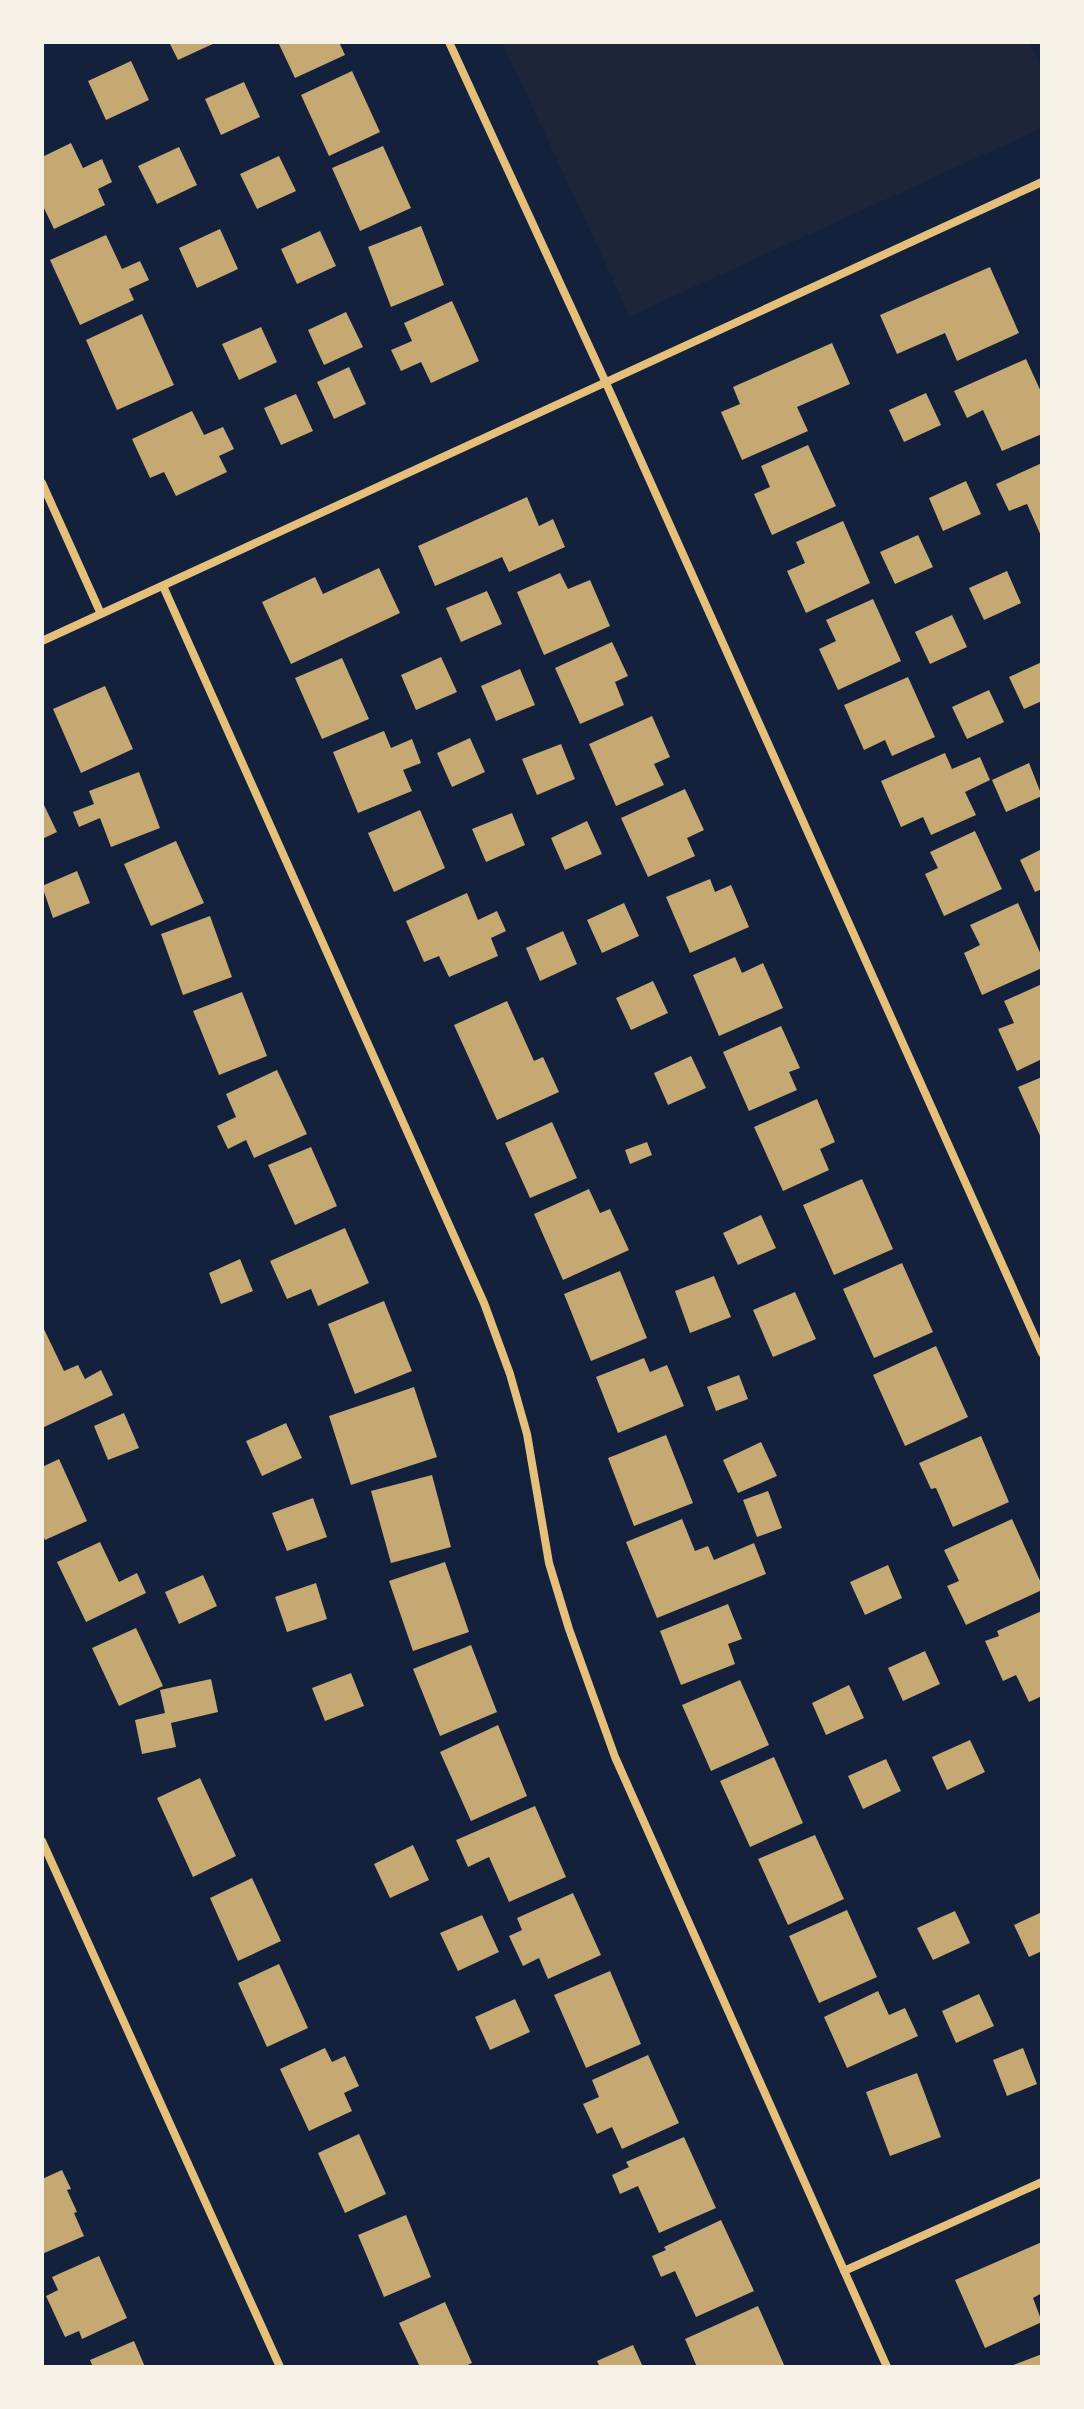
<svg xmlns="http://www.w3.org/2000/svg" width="1084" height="2409" font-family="'Alegreya Sans',sans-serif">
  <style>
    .green { fill: #1d2539 }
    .building { fill: #c6a872 }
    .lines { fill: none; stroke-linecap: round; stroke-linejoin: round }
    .minor { stroke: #e5c07b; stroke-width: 8 }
  </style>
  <rect width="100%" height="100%" fill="#14213d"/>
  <path class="green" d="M502,42H1029L1042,70V128L630,316Z"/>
  <path class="building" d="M169,42H217L178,60Z
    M278,42H339L345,55L295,78Z
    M131,61L149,100L106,120L88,81Z
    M352,71L380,132L329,156L301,95Z
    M244,82L260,117L221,135L205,99Z
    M71,143L83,168L102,159L112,182L98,189L105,205L54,229L42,204V157Z
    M383,146L411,208L360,231L332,168Z
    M179,147L197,185L157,204L138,166Z
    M279,156L296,191L257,209L240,174Z
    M421,226L444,285L391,307L368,247Z
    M220,229L238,269L197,288L179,248Z
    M320,231L336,266L297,284L281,249Z
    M106,235L122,269L140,261L149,280L129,289L134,300L80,325L50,260Z
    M990,267L1019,333L957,361L945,333L897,354L880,315Z
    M452,301L479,361L431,383L421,362L401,371L391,350L412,341L404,323Z
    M346,312L363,347L324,365L308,330Z
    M142,314L174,385L117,410L86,340Z
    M261,327L277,362L239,380L222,344Z
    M832,343L850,384L797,407L808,431L742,460L721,412L740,404L733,387Z
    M1026,359L1042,394V434L1002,451L983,410L967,418L954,391Z
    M349,367L366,404L334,419L317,382Z
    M926,393L941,425L904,442L889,410Z
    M296,394L313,431L281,445L264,408Z
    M192,411L204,435L223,427L234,449L219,456L227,472L176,496L164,472L150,478L132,439Z
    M808,445L836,506L772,535L754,494L770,487L761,466Z
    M1042,463V538L1027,504L1009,511L996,484Z
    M966,481L981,514L943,531L929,498Z
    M527,497L539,526L553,519L565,547L509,572L502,557L435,586L418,546Z
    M843,521L870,583L806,613L787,571L805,563L796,542Z
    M918,535L933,567L895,584L880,552Z
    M379,568L400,613L291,664L262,602L315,577L323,594Z
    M1007,571L1021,603L984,620L969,588Z
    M560,573L568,589L590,580L610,626L544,655L517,592Z
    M487,591L502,624L461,642L446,608Z
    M873,599L901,661L838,690L819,649L836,641L826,620Z
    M952,615L967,647L930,664L915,632Z
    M612,642L628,676L615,682L624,705L580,724L555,668Z
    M441,657L457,692L416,710L401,675Z
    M342,658L369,719L322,739L295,678Z
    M1042,662V701L1024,709L1009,677Z
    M520,669L535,705L496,721L481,686Z
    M908,677L935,737L892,756L885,740L864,750L844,705Z
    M105,686L133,749L81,773L53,709Z
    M989,690L1004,722L967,739L952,707Z
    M652,716L670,757L654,764L664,785L616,806L589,744Z
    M384,731L391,748L412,739L421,763L403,770L412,791L358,813L333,752Z
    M470,738L485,772L452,787L437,753Z
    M561,744L575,779L537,795L522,759Z
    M945,753L952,769L980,757L990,780L965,792L976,815L931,835L923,817L901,827L881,781Z
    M1029,763L1042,796L1006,812L992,780Z
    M139,772L160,828L111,847L100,818L79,827L73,812L94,804L89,791Z
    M685,789L704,830L687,838L695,856L648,877L621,818Z
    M42,801L57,832L42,839Z
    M420,810L445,868L394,892L368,833Z
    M512,813L525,845L486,862L472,829Z
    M587,821L602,854L565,870L551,838Z
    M975,831L1002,889L944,916L925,874L938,868L930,852Z
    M176,841L204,903L151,926L124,864Z
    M1042,849V889L1035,892L1020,860Z
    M77,871L90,903L53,918L42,886Z
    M710,879L715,892L731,885L749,927L690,953L666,897Z
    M467,893L478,920L497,911L506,931L491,938L498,956L449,977L439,956L424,962L406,921Z
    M624,903L639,936L602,953L587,920Z
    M1018,903L1042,957V968L982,995L964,953L980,945L970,925Z
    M210,916L232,977L183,995L161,934Z
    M563,931L577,964L540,981L526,948Z
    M735,957L742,973L763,963L783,1008L719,1036L693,975Z
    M653,981L668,1013L631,1030L616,998Z
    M1042,984V1059L1017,1071L998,1029L1014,1023L1004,1001Z
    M242,992L267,1056L219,1075L193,1011Z
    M507,1001L534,1061L543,1057L559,1092L497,1120L454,1025Z
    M781,1026L800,1068L789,1072L797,1090L749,1111L723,1052Z
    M691,1056L706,1088L668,1105L654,1073Z
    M277,1070L307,1134L254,1158L246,1140L228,1149L217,1126L236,1117L226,1094Z
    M1042,1077V1140L1018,1087Z
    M817,1099L835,1142L820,1149L829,1170L783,1191L754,1127Z
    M552,1122L577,1178L530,1198L505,1143Z
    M647,1142L652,1155L630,1164L625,1150Z
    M311,1147L337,1206L295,1225L268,1165Z
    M862,1179L893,1249L834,1275L803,1205Z
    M589,1189L600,1213L610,1209L629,1250L563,1280L534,1214Z
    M761,1215L776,1248L738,1265L723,1233Z
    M345,1228L369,1283L318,1306L311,1289L287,1299L270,1261Z
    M240,1259L253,1291L221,1304L209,1273Z
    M902,1263L933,1332L874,1358L843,1289Z
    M620,1271L647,1338L591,1361L564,1294Z
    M714,1276L731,1317L690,1333L675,1291Z
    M795,1292L816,1339L773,1357L753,1310Z
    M384,1301L412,1371L355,1394L328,1324Z
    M42,1325L64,1371L78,1365L85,1379L101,1370L113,1395L42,1428Z
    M936,1346L968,1417L905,1446L873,1375Z
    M644,1358L650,1372L667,1365L684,1406L618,1433L596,1377Z
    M739,1375L748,1399L716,1411L707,1387Z
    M414,1387L437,1457L351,1485L329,1416Z
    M124,1413L139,1448L108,1460L94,1426Z
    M286,1423L302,1458L262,1476L246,1441Z
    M666,1435L693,1503L634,1526L608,1458Z
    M981,1436L1009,1502L953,1527L936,1488L931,1489L919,1463Z
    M761,1442L777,1476L738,1493L723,1460Z
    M59,1459L87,1521L45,1540L42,1533V1467Z
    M432,1475L451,1547L391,1563L371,1491Z
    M768,1491L782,1528L757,1537L743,1500Z
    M313,1498L327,1537L287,1551L272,1513Z
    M682,1519L695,1551L708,1546L714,1560L754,1543L766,1574L657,1618L626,1542Z
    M1012,1519L1042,1585V1590L966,1625L947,1586L959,1581L944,1550Z
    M100,1542L119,1582L137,1573L146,1593L86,1622L57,1562Z
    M445,1562L469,1632L413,1651L389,1581Z
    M888,1565L902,1598L865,1615L850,1582Z
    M203,1575L217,1606L179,1624L165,1592Z
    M316,1583L327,1619L287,1632L275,1597Z
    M728,1604L742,1639L728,1644L735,1664L681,1685L660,1631Z
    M1042,1611V1696L1029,1702L1016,1675L1003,1681L985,1641L999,1636L997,1631Z
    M136,1628L163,1686L119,1706L92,1648Z
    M471,1645L497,1712L440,1736L413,1669Z
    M925,1651L940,1684L903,1701L888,1668Z
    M351,1673L364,1706L325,1721L312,1688Z
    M211,1679L218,1712L171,1723L176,1747L142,1754L135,1720L165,1713L160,1690Z
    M740,1680L769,1745L711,1771L682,1705Z
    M849,1685L864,1718L826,1735L812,1703Z
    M498,1725L527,1796L471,1821L440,1752Z
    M970,1740L985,1772L947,1790L932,1757Z
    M774,1757L803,1823L750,1847L720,1781Z
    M886,1759L901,1791L863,1809L848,1776Z
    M200,1778L236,1856L193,1877L157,1798Z
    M535,1806L566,1877L509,1902L489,1857L468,1867L456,1840Z
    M815,1835L844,1899L788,1925L758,1859Z
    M413,1845L429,1880L390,1898L374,1864Z
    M252,1878L281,1941L238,1961L210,1898Z
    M573,1893L601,1955L548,1979L539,1958L523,1966L509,1936L522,1930L517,1918Z
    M847,1910L877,1977L819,2003L789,1936Z
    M955,1911L970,1943L933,1960L917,1928Z
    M1042,1912V1951L1029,1957L1014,1925Z
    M482,1915L499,1952L458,1971L440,1933Z
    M279,1964L308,2028L267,2047L238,1983Z
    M610,1971L641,2044L586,2068L554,1995Z
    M878,1991L889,2015L905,2008L918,2036L847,2068L824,2017Z
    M979,1994L994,2026L956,2043L942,2011Z
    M515,1999L530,2032L490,2050L475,2017Z
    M325,2048L332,2062L345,2056L359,2086L344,2093L352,2111L309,2131L280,2069Z
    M1023,2048L1037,2084L1007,2096L993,2060Z
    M648,2055L679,2123L622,2149L612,2127L597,2134L583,2104L599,2097L592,2080Z
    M917,2073L941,2137L890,2156L866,2092Z
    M359,2134L386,2194L345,2213L318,2153Z
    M684,2137L716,2208L659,2233L638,2186L620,2194L612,2175L629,2167L626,2162Z
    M62,2170L71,2189L67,2190L77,2212L74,2213L84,2236L42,2254V2179Z
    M406,2215L431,2277L384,2297L358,2235Z
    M721,2220L754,2291L696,2317L675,2271L661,2277L652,2256L666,2250L664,2247Z
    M1042,2242V2293L1033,2298L1042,2322L985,2348L955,2280Z
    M99,2256L127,2318L82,2339L79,2331L65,2337L46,2296L58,2290L52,2277Z
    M445,2302L472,2363L463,2367H420L399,2323Z
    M758,2306L785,2367H697L685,2339Z
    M134,2341L145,2367H93L90,2360Z
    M633,2345L643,2367H600L597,2361Z
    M1042,2354V2367H1008Z"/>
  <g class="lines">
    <path class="minor" d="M449,42L606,383L1042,1353
      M42,483L101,614
      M163,586L484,1303L510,1374L527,1434L549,1563L569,1629L615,1757L887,2367
      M42,641L1042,182
      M42,1841L280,2367
      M844,2271L1042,2182"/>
  </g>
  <rect width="1084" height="2409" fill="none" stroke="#f6f1e7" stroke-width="88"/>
</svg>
